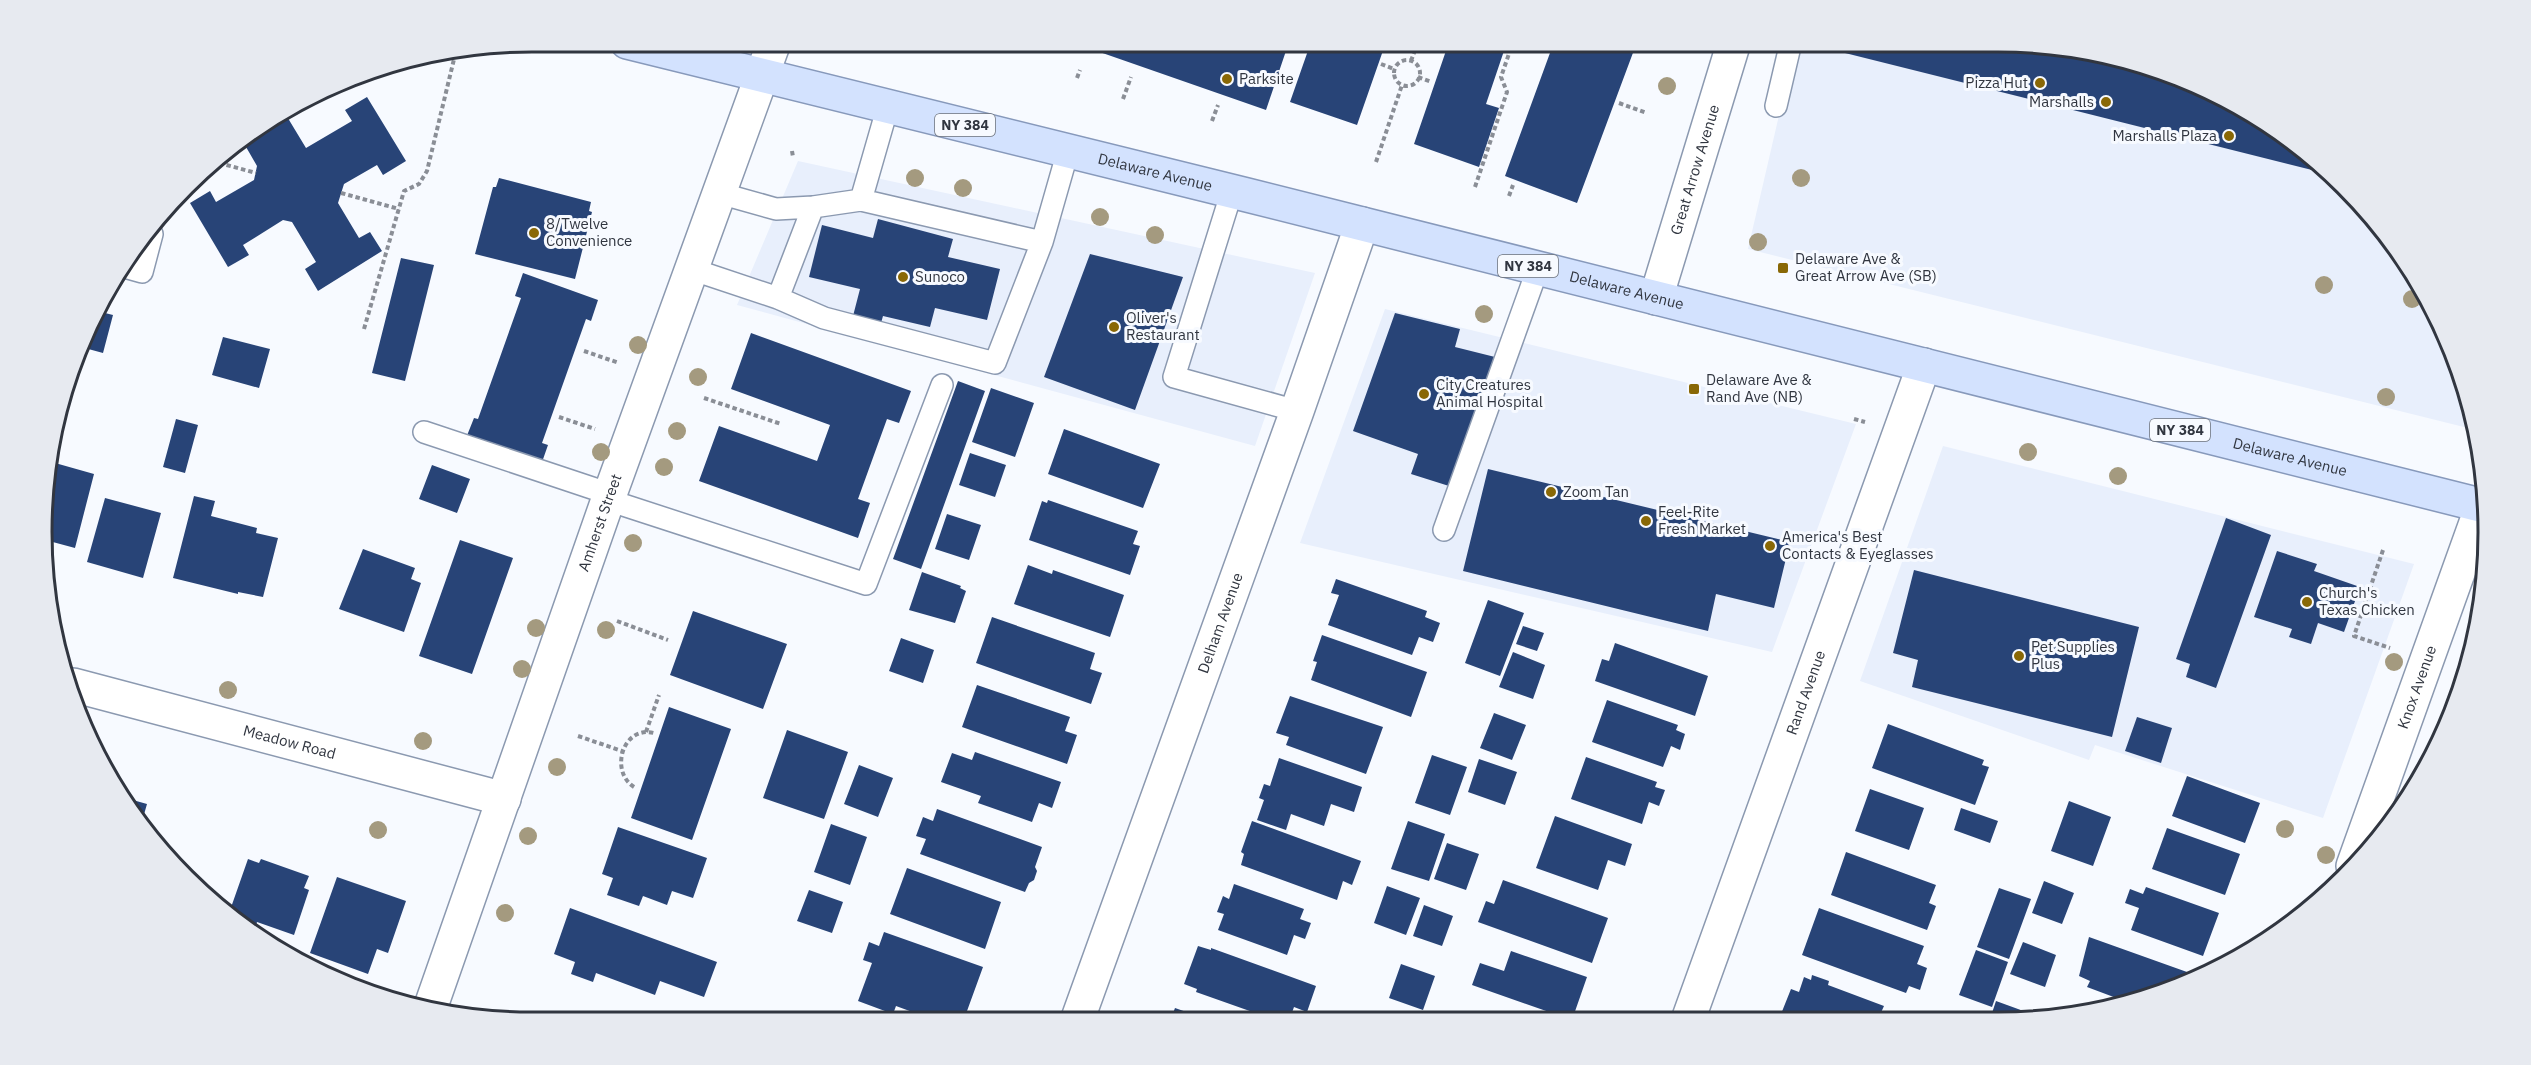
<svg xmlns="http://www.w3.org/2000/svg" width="2531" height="1065" font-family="'IBM Plex Sans',sans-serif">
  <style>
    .built { fill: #e8effc }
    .building { fill: #284477 }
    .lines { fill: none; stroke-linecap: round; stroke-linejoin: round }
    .service-casing { stroke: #8b99b0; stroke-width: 24 }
    .minor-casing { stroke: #8b99b0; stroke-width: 36 }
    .tertiary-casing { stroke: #8b99b0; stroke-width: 36 }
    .primary-casing { stroke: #8799bb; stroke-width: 36 }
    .path { stroke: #8a8e96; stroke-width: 4; stroke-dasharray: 4.5 3; stroke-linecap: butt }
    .service { stroke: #fff; stroke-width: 21 }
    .minor { stroke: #fff; stroke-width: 33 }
    .tertiary { stroke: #fff; stroke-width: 33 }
    .primary { stroke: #d3e2fe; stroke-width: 33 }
    .tree { fill: #a49a7f }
    .poi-dot { fill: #896806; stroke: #f7faff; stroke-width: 2 }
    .labels { text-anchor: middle; stroke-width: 6; stroke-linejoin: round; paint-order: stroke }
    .shield { fill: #f7faff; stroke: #6c7179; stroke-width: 1.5 }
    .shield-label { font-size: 14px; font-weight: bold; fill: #313640 }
    .poi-label { font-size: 15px; fill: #313640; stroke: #f7faff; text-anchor: start }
    .street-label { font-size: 15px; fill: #313640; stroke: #f7faff }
    .rim { fill: none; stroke: #313640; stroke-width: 3 }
  </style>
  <rect width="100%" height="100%" fill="#f7faff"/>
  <path class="built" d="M1796,42H1998L2156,68L2243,108L2322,164L2387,234L2438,315L2472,405L2476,430L1748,249Z
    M798,161L1315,273L1255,446L737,305Z
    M1385,309L1856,424L1772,652L1300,543Z
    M1943,446L2414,564L2323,818L2095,745L2089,760L1860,681Z"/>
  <path class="building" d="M963,42H990L988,49Z
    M1093,42H1289L1266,110L1091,49Z
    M1311,42L1324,47L1326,42H1386L1357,125L1290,102Z
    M1449,42H1507L1486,104L1499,108L1479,167L1414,144Z
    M1554,42H1637L1577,203L1505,176Z
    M1998,42L2156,68L2243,108L2322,164L2332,175L1805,43Z
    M367,97L406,161L383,175L377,165L344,184L338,203L359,238L370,232L382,251L318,291L305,269L316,262L292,222L283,220L243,245L249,255L228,267L190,203L210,191L216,202L254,180L257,166L242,140L283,110L306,148L352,121L345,110Z
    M499,178L591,202L589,211L592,212L575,279L475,254L493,187H496Z
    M878,219L953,239L948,257L1000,269L987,320L935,308L930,327L883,316L881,323L853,316L860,289L809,277L822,225L873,238Z
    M1090,254L1183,277L1135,410L1044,377Z
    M401,258L434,265L405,381L372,373Z
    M523,273L598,300L591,321L586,319L542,443L548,445L541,465L466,438L474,418L478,419L521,298L515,296Z
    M97,311L113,315L103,353L81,347Z
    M1395,313L1460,329L1455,347L1495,357L1449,486L1411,474L1418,454L1353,431Z
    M751,333L911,391L899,423L887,419L858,499L870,503L858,538L699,481L719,426L817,461L830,425L731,389Z
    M223,337L270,349L259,388L212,375Z
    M958,381L985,391L921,569L893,559Z
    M991,388L1034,403L1015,457L972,442Z
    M176,419L198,425L185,473L163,467Z
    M1064,429L1160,464L1143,508L1048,474Z
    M970,453L1006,465L995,497L959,485Z
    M48,461L94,474L75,548L49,541Z
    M432,465L470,479L457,513L419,499Z
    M1488,469L1790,542L1774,608L1716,594L1708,631L1463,571Z
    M194,496L215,501L211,516L257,528L256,533L278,538L263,597L238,592V594L173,578Z
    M105,498L161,513L143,578L87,562Z
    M1048,500L1138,531L1133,544L1140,546L1130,575L1029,540L1042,501L1047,503Z
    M947,514L981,525L969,560L935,549Z
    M2226,518L2271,535L2216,688L2186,677L2190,664L2176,659Z
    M460,540L513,558L472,674L419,656Z
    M363,549L415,568L411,579L421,583L404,632L339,609Z
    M2277,551L2317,564L2314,571L2360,587L2344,632L2318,623L2311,644L2289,637L2292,629L2254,617Z
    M1028,565L1052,574L1053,570L1124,595L1110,637L1014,604Z
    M1914,570L2139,627L2112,737L1912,687L1918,660L1893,653Z
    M922,572L961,586L960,588L966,591L955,623L909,610Z
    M1336,579L1427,611L1425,617L1440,623L1433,642L1419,637L1412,655L1328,625L1339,595L1331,593Z
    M1488,600L1524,613L1500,676L1465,663Z
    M693,611L787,644L763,709L670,675Z
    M992,617L1095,653L1090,669L1102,673L1091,704L976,663Z
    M1523,626L1544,633L1537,651L1516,644Z
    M1322,635L1427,672L1411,717L1311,680L1317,662L1313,661Z
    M901,638L934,650L923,683L889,671Z
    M1615,643L1708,676L1695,716L1595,681L1602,659L1609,661Z
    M1513,652L1545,665L1533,699L1499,687Z
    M977,685L1070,717L1065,731L1077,735L1067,764L962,727Z
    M1290,696L1383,727L1366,774L1286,745L1289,737L1276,733Z
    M1607,700L1678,725L1676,730L1685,734L1680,750L1671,746L1663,767L1592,742Z
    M669,707L731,729L692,840L631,818Z
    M1494,713L1526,725L1512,760L1480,748Z
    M2137,717L2172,728L2161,763L2125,751Z
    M1888,724L1984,760L1982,765L1989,767L1975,805L1872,768Z
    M787,730L848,752L824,819L763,798Z
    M975,752L1061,782L1052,808L1039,803L1032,822L978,803L981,796L941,782L952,753L972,760Z
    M1432,755L1467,767L1450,815L1415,803Z
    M1586,757L1657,782L1655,787L1665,790L1659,806L1649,802L1642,824L1571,799Z
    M1279,758L1362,787L1354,812L1331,804L1324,826L1291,814L1286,830L1257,820L1264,800L1259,798L1264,784L1270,786Z
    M1479,759L1517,772L1505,805L1468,792Z
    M859,765L893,778L878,817L844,804Z
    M2187,776L2260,803L2245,843L2172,816Z
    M1870,789L1924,808L1909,850L1855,831Z
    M122,797L147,804L141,825Z
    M2069,801L2111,817L2093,866L2051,851Z
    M1961,808L1998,821L1990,843L1954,830Z
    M937,809L1042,847L1035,867L1037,871L1034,880L1029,883L1025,892L920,854L926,839L916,836L923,817L933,821Z
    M1555,816L1632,844L1625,866L1608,860L1598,890L1536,868Z
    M1252,821L1361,861L1352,885L1343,881L1337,900L1241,865L1244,854L1241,852Z
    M1408,821L1445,834L1429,881L1391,869Z
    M831,824L867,837L850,885L814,872Z
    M618,827L707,858L693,898L672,891L667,905L643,896L639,906L607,895L613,878L602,874Z
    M2167,828L2240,854L2225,895L2152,869Z
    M1447,843L1479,854L1466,890L1434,879Z
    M1846,852L1936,885L1929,903L1936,906L1927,930L1831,895Z
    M248,859L259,863L261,859L309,876L304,888L309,890L294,935L257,922L254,932L228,916Z
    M907,868L1001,902L985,949L890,914Z
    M337,877L406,901L388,953L377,949L368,974L310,953Z
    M1503,880L1608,918L1592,963L1478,922L1486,901L1494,904Z
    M2044,881L2074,893L2062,924L2032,913Z
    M1234,884L1304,909L1300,919L1311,923L1305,939L1294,935L1287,955L1218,930L1224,914L1217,912L1223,896L1229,899Z
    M1387,886L1420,898L1406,935L1374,923Z
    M2146,887L2219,913L2203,956L2131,930L2139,908L2125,903L2130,889L2143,894Z
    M1999,888L2031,899L2009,959L1977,947Z
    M809,890L843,902L832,933L797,921Z
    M1424,905L1453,916L1442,946L1413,936Z
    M570,908L717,962L704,997L660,981L655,995L596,973L593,982L571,974L575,962L554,954Z
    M1819,908L1924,946L1917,964L1927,968L1920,990L1909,986L1906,993L1802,955Z
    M884,932L983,967L963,1022H925L926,1017L896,1006L893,1014L858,1001L872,963L863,960L869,942L879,946Z
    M2089,937L2201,977L2187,986L2127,1002L2087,987L2090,981L2079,976Z
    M2023,942L2056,955L2045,987L2010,974Z
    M1198,946L1211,950V948L1316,986L1307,1012L1294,1007L1289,1021H1278L1196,992L1197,989L1184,984Z
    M1976,950L2008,962L1992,1007L1959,995Z
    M1511,951L1587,977L1572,1020L1472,985L1480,963L1504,971Z
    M1401,964L1435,976L1423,1010L1389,998Z
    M1812,975L1829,981L1828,985L1884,1006L1878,1019H1795L1781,1014L1791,989L1799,992L1804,977L1811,980Z
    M1996,1001L2029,1013L2027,1019H1990Z
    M2082,1004L2098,1009L2078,1015Z
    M1175,1008L1212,1021H1170Z
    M1491,1011L1517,1020H1487Z
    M2067,1011L2078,1015L2064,1019Z"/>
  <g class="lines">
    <defs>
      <path id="service" d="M1776,106L1791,42
        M1232,191L1174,377L1297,411
        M719,193L776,209L813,207L861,200L1042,242
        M861,200L888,106
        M124,267L142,272L152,234
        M691,269L778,298L824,318L995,363L1042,242L1068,151
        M778,298L813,207
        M424,432L610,494
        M608,500L866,584L942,385
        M1444,530L1538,268"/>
      <g id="minor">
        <path id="s1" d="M1656,298L1734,42"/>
        <path id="s2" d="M73,685L504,799"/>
        <path id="s3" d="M2353,866L2482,506"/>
        <path id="s4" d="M1688,1020L1924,365"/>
        <path id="s5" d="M1077,1021L1297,411L1362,224"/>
      </g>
      <g id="tertiary">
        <path id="s6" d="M431,1006L610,494L774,42"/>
      </g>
      <g id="primary">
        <path id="s7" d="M627,42L1247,195L2488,507"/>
      </g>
    </defs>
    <use href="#service" class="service-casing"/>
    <use href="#minor" class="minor-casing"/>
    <use href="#tertiary" class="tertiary-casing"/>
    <use href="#primary" class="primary-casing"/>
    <path class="path" d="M1087,49L1089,44
      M1394 73a13 13 0 1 1 26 0a13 13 0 1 1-26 0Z
      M1411,61L1418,42
      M1381,64L1394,69
      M1418,77L1432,82
      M1077,78L1080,70
      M1123,99L1131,77
      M1619,103L1647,113
      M1212,121L1218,105
      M792,151L793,157
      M212,161L256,173
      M1376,162L1402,85
      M1475,187L1507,92L1501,77L1513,42
      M341,193L399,209
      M1509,196L1513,185
      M364,329L404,191L419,184L427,171L455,55
      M584,351L619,363
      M704,398L781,424
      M559,417L595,429
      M1854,419L1865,422
      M2383,550L2354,636L2390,648
      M617,621L668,640
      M646,732L659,695
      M578,736L622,751
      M634,787C609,771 623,725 654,733"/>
    <use href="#service" class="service"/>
    <use href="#minor" class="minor"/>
    <use href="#tertiary" class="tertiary"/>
    <use href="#primary" class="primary"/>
  </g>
  <g class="tree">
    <circle cx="1667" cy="86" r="9"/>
    <circle cx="915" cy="178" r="9"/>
    <circle cx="1801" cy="178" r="9"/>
    <circle cx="963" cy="188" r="9"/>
    <circle cx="1100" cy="217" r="9"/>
    <circle cx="1155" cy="235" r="9"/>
    <circle cx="1758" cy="242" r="9"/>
    <circle cx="2324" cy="285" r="9"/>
    <circle cx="2412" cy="299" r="9"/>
    <circle cx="1484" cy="314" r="9"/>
    <circle cx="638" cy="345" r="9"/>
    <circle cx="698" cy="377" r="9"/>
    <circle cx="2386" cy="397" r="9"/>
    <circle cx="677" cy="431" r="9"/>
    <circle cx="601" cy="452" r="9"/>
    <circle cx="2028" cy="452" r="9"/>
    <circle cx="664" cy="467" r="9"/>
    <circle cx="2118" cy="476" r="9"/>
    <circle cx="633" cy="543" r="9"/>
    <circle cx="536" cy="628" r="9"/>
    <circle cx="606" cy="630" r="9"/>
    <circle cx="2394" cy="662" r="9"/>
    <circle cx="522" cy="669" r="9"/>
    <circle cx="228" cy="690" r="9"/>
    <circle cx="423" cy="741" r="9"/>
    <circle cx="557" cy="767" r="9"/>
    <circle cx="2285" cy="829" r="9"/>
    <circle cx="378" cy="830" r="9"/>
    <circle cx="528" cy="836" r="9"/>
    <circle cx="2326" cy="855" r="9"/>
    <circle cx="505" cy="913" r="9"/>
  </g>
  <g class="poi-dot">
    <circle cx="1227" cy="79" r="6"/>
    <circle cx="2040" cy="83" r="6"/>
    <circle cx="2106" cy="102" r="6"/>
    <circle cx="2229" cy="136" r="6"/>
    <circle cx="534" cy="233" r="6"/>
    <rect x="1777" y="262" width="12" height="12" rx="3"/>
    <circle cx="903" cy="277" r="6"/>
    <circle cx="1114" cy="327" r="6"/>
    <rect x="1688" y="383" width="12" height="12" rx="3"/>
    <circle cx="1424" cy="394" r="6"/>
    <circle cx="1551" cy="492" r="6"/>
    <circle cx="1646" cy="521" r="6"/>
    <circle cx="1770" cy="546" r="6"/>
    <circle cx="2307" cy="602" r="6"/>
    <circle cx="2019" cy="656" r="6"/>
  </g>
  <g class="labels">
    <g class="shield">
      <rect x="935" y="114" width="60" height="22" rx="4.5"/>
      <rect x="1498" y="255" width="60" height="22" rx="4.5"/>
      <rect x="2150" y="419" width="60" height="22" rx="4.5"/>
    </g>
    <g class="shield-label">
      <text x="965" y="130">NY 384</text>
      <text x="1528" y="271">NY 384</text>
      <text x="2180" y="435">NY 384</text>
    </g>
    <g class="poi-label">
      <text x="1239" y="84">Parksite</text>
      <text x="2028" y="88" text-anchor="end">Pizza Hut</text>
      <text x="2094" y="107" text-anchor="end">Marshalls</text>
      <text x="2217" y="141" text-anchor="end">Marshalls Plaza</text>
      <text x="546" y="229">8/Twelve<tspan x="546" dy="17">Convenience</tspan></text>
      <text x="1795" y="264">Delaware Ave &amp;<tspan x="1795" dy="17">Great Arrow Ave (SB)</tspan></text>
      <text x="915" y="282">Sunoco</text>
      <text x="1126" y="323">Oliver's<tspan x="1126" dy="17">Restaurant</tspan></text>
      <text x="1706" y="385">Delaware Ave &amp;<tspan x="1706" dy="17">Rand Ave (NB)</tspan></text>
      <text x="1436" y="390">City Creatures<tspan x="1436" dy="17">Animal Hospital</tspan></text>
      <text x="1563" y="497">Zoom Tan</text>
      <text x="1658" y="517">Feel-Rite<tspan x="1658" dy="17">Fresh Market</tspan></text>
      <text x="1782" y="542">America's Best<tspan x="1782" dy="17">Contacts &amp; Eyeglasses</tspan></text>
      <text x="2319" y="598">Church's<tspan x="2319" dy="17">Texas Chicken</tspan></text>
      <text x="2031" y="652">Pet Supplies<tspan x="2031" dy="17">Plus</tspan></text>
    </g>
    <g class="street-label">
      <text dy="5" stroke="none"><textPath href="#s1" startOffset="134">Great Arrow Avenue</textPath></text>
      <text dy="5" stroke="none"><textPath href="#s7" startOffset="544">Delaware Avenue</textPath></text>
      <text dy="5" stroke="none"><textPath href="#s7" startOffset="1030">Delaware Avenue</textPath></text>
      <text dy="5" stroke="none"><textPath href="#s7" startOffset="1714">Delaware Avenue</textPath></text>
      <text dy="5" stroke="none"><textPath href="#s6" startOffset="512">Amherst Street</textPath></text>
      <text dy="5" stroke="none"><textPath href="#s5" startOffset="423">Delham Avenue</textPath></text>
      <text dy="5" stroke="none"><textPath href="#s3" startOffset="190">Knox Avenue</textPath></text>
      <text dy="5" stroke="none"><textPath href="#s4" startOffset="348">Rand Avenue</textPath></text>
      <text dy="5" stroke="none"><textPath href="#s2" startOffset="224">Meadow Road</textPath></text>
    </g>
  </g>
  <path d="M0 0H2531V1065H0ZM532 52H1998A480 480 0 0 1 2478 532V532A480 480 0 0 1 1998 1012H532A480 480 0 0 1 52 532V532A480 480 0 0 1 532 52Z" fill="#e7eaf0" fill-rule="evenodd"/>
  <path class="rim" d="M532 52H1998A480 480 0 0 1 2478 532V532A480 480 0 0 1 1998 1012H532A480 480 0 0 1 52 532V532A480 480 0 0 1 532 52Z"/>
</svg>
